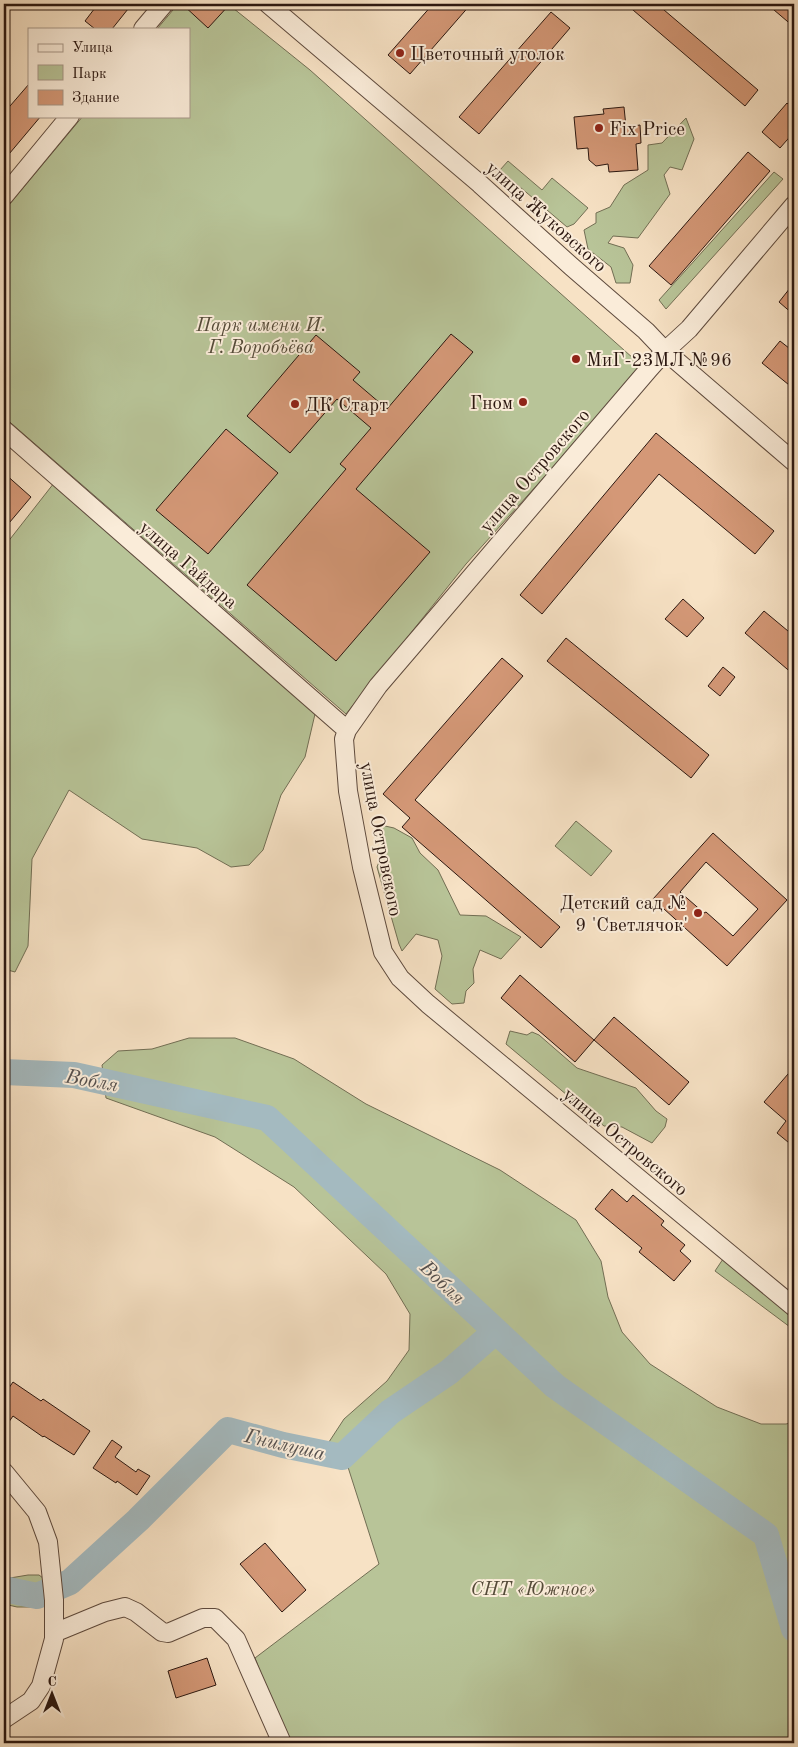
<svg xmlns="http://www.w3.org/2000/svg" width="798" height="1747" font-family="'Old Standard TT',serif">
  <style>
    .green { fill: #b8c498; stroke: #726e54 }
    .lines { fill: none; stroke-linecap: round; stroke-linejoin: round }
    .river { stroke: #a4bac0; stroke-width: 26 }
    .building { fill: #d49877; stroke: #2b1710; fill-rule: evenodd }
    .minor-casing { stroke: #5e4a3d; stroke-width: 20 }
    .minor { stroke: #faecd9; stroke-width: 18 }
    .poi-dot { fill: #8f2418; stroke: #faecd9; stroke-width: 2 }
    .labels { text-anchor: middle; stroke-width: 4; stroke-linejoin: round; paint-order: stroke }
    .poi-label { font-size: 19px; fill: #2b1710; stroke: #faecd9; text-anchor: start }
    .street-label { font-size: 19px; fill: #2b1710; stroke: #faecd9 }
    .park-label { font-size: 19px; font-style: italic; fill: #554b39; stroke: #faecd9 }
    .water-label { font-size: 20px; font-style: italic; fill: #55504e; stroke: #faecd9 }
  </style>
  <rect width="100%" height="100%" fill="#f7e2c5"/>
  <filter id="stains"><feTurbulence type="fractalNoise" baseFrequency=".004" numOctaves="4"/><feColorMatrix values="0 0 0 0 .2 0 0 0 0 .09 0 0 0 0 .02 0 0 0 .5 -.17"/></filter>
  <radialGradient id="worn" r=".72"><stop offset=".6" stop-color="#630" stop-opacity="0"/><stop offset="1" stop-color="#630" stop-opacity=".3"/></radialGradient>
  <path class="green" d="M178,4H228L310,70L643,367L466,564L346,714L4,417V211L83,116H189V29H157Z
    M686,118L694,139L682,170L670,167L664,175L670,194L638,238L613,236L608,243L624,248L633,265L630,283H616L611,267L588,249L584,230L596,223V213L610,207L624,185L648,170V145L662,143Z
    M508,161L542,190L552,178L588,208L574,224L567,227L500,170Z
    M774,172L783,179L666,309L659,300Z
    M54,483L315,714L305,757L281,795L263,850L249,865L231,867L197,848L142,839L69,790L32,859L28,946L15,972L4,969V541L7,543Z
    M576,821L612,851L591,876L555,846Z
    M385,826L394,828L412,838L420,853L438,870L460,915L486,916L521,937L501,959L480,950L473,969L474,983L466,991L464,1003L452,1004L435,989L442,956L438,940L416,934L402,951L399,944L377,867L385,847L380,827Z
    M510,1031L527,1035L532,1032L539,1035L577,1068L636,1088L656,1111L667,1119L665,1127L652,1143L622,1127L604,1126L506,1044Z
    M189,1038H235L294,1059L366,1104L500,1170L576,1220L601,1261L608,1297L622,1332L650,1364L717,1407L761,1424H786L794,1422V1743H287L255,1658L379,1564L347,1464L327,1445L344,1419L387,1381L409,1350L410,1314L386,1274L294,1187L215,1137L106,1098L102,1065L118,1051L152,1049Z
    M725,1256L794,1314V1330L715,1271Z
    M28,1575H39L47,1581L48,1596L40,1607H17L4,1604V1579Z"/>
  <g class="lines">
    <path class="river" d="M4,1072L74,1075L267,1118L555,1386L766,1535L794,1629
      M4,1589L37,1596L70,1582L138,1520L228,1430L283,1445L342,1457L390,1412L449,1372L496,1331"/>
  </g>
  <path class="building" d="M98,4H132L112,29H95L85,21Z
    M182,4H230L208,28Z
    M433,4H471L410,74L388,55Z
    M626,4H657L758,90L745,106Z
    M767,4H794V27Z
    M551,12L570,28L479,134L459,117Z
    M29,84V116H41L4,160V113Z
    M787,103L794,110V132L780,148L762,132Z
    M624,107L626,127L640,125L641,143L636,144L638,170L609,172L608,164L596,166L589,160L588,148L577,149L574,117L604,114L603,109Z
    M748,152L770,171L671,285L649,266Z
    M794,283V315L779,302Z
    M451,334L473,352L356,489L430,552L336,661L247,585L346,469L340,464L371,428L337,399L290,453L247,416L316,335L360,372L353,380L387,409Z
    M780,341L794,352V389L762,363Z
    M226,429L278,473L208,554L156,510Z
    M656,433L774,531L755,554L659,474L542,614L520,595Z
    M4,473L31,497L4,529Z
    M683,599L704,618L687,637L665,619Z
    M764,611L794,636V675L745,633Z
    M566,638L709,755L691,778L547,661Z
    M502,658L523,676L415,800L560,927L541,948L402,827L410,818L383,794Z
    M723,667L735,677L720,696L708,686Z
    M713,833L787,900L727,966L653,899ZM706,862L758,909L733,936L706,912L704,913L680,892Z
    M520,975L594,1040L575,1062L501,998Z
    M614,1017L689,1082L669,1105L594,1040Z
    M794,1067V1147L777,1133L786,1121L764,1102Z
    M612,1189L627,1202L633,1195L664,1221L661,1225L685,1245L680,1251L691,1261L674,1281L639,1252L642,1248L595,1209Z
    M13,1382L41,1401L43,1399L90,1431L74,1455L44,1436L43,1437L13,1416L4,1429V1395Z
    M112,1440L122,1447L115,1457L136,1472L138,1469L150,1476L137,1495L117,1481L116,1483L93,1468Z
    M265,1543L306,1590L282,1612L240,1564Z
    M207,1658L216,1685L176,1698L168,1671Z"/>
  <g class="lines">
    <defs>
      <path id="minor" d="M268,4L480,184L572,267L646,331L665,351L794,462
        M143,29L164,4
        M4,196L70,116
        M794,205L689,329L665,351L649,369L378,686L347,730L344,739L348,791L362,867L383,952L400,978L428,1004L794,1307
        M4,430L347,730
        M4,1472L37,1512L48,1542L54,1600V1639L41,1686L31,1701L4,1719
        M54,1633L105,1612L125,1607L136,1612L162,1632L168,1633L203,1618H215L236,1639L282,1743"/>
    </defs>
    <use href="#minor" class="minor-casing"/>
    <use href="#minor" class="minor"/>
  </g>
  <g class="poi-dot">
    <circle cx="400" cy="53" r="5"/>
    <circle cx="599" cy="128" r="5"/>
    <circle cx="576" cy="359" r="5"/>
    <circle cx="523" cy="402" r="5"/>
    <circle cx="295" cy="404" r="5"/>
    <circle cx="698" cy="913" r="5"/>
  </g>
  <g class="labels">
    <g class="poi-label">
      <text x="410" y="60">Цветочный уголок</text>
      <text x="609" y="135">Fix Price</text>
      <text x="586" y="366">МиГ-23МЛ №96</text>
      <text x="513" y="409" text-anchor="end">Гном</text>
      <text x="305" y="411">ДК Старт</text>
      <text x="688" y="909" text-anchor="end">Детский сад №<tspan x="688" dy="22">9 'Светлячок'</tspan></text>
    </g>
    <g class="street-label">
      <text transform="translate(547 216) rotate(42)" y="7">улица Жуковского</text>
      <text transform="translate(534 470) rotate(-49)" y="7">улица Островского</text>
      <text transform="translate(189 564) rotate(41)" y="7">улица Гайдара</text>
      <text transform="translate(382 839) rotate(79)" y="7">улица Островского</text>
      <text transform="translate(626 1141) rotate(40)" y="7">улица Островского</text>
    </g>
    <g class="park-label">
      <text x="261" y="331">Парк имени И.<tspan x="261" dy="22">Г. Воробьёва</tspan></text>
      <text x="533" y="1595">СНТ «Южное»</text>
    </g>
    <g class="water-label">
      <text transform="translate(92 1080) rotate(10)" y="7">Вобля</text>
      <text transform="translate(443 1282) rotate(43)" y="7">Вобля</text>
      <text transform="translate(285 1444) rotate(13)" y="7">Гнилуша</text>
    </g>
  </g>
  <rect width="798" height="1747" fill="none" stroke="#f7e2c5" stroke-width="20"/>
  <rect x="5" y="5" width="788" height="1737" fill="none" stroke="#2b1710" stroke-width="2.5"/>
  <rect x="10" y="10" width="778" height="1727" fill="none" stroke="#2b1710"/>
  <rect x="28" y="28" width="162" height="90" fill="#faecd9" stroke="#a79789"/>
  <rect x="38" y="44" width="25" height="8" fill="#faecd9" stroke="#a79789"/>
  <text x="72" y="52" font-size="15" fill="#2b1710">Улица</text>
  <rect x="38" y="65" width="25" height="15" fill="#b8c498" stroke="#a79789"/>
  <text x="72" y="78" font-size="15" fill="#2b1710">Парк</text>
  <rect x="38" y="90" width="25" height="15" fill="#d49877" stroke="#a79789"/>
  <text x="72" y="102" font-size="15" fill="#2b1710">Здание</text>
  <g transform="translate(52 1694)" stroke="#faecd9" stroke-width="4" paint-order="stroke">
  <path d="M0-4L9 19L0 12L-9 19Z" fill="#2b1710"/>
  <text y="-8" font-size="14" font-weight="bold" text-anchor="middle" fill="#2b1710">С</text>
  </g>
  <rect width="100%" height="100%" filter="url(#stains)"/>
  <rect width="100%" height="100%" fill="url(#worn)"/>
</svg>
